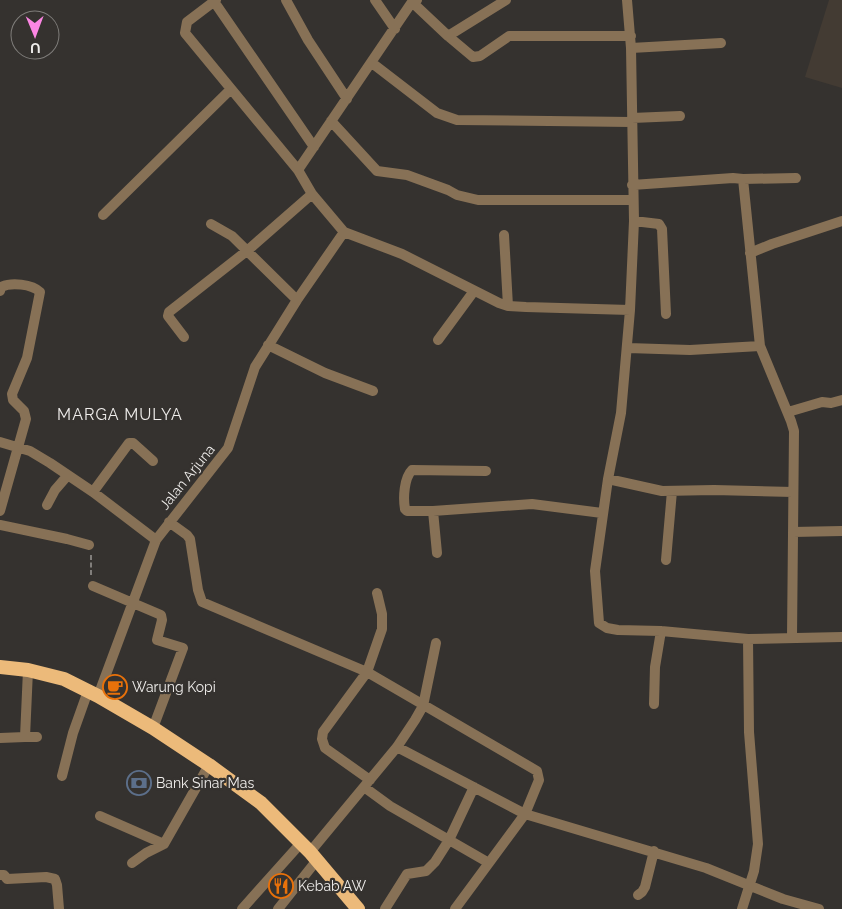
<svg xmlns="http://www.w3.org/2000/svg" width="842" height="909" font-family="Raleway,sans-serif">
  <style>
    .built { fill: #433b33 }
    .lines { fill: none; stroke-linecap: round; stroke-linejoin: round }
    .path { stroke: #817e7b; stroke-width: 2; stroke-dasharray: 5 2.5; stroke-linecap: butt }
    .minor { stroke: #877156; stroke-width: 10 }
    .trunk { stroke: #ecba7a; stroke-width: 14 }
    .labels { text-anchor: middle; stroke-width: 4.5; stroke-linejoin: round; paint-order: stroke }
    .street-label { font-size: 14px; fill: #efedeb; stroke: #35322f }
    .poi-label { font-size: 14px; fill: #efedeb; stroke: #35322f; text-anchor: start }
    .quarter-label { font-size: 16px; letter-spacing: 1px; fill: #efedeb; stroke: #35322f }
  </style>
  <rect width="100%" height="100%" fill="#35322f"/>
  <path class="built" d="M829,0H842V88L805,77Z"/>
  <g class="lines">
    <path class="path" d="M91,555V577"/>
    <path class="minor" d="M213,0L314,147
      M216,0L187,22L185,33L298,170L312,194L344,232L402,254L499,303L508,306L526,307L630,310
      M286,0L308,40L347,99
      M375,0L395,29
      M627,0L631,48L634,221L630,310L621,413L608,479L595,571L599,623L607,628L618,630L661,631L748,639L842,637
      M412,2L448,36L473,57L480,56L509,36H631
      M448,36L506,0
      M631,48L721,43
      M372,63L437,113L457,120L631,122
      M632,118L680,116
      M331,121L377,171L407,175L448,190L457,195L478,200H632
      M298,170L412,2L417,0
      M743,179L796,178
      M632,185L733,178L743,179L760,346L791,421L794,431L792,638
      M103,215L230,90
      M634,221L659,224L662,229L666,314
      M211,224L232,236L297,300
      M504,235L508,306
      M750,253L772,244L842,221
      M0,291L1,287C11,282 32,284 40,292L27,358L12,394L13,400L24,411L26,419L0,511
      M184,337L168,316L169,312L248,250L312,194
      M438,340L474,291
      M268,345L325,373L373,391
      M628,348L690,350L760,346
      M788,412L822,402L831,403L842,400
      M0,442L30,451L50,463L93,492L156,540
      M486,471L412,470C404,478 403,498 405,509L407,511H433L532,504L602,513
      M608,479L662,491L714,490L793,492
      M93,492L129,443H133L153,461
      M47,505L55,490L68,475
      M433,511L437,553
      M169,522L187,535L190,539L198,590L202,602L367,672L537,771L539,780L525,814L455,909
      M0,525L67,539L89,545
      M793,532L842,531
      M666,560L672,491
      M93,586L161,615L162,620L157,640L183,648L153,728
      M28,670L25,737H37
      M98,696L156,540L228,448L255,367L297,300L344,232
      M654,704L655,667L661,631
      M0,738L25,737
      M397,747L525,814L706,868L783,899L819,909
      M62,776L73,733L88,691
      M370,780L325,748L322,739L323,732L367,672L382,629V614L377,593
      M364,787L390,806L489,863
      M100,816L164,844
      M310,852L397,747L415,720L423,706L436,643
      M132,863L146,853L164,844L209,765
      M0,875H4L7,879L46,877L55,879L57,885L59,909
      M638,895L642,892L645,887L654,851
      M242,909L301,843
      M278,909L317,860
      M385,909L407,874L426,871L435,862L449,840L474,787
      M742,909L754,871L758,844L749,732L748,639"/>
    <path class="trunk" d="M0,667L28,670L64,679L98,696L153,728L209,765L261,803L310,852L358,909"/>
  </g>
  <defs>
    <symbol id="cafe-ring" viewBox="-11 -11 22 22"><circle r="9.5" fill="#35322f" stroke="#e8710a" stroke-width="1.5"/><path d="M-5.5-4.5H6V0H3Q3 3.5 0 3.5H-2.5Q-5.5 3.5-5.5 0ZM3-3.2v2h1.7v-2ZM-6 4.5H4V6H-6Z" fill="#e8710a"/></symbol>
    <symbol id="bank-ring" viewBox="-11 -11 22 22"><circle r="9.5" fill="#35322f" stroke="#5c6f8a" stroke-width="1.5"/><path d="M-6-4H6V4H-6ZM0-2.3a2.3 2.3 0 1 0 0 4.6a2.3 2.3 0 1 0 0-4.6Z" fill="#5c6f8a"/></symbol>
    <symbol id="restaurant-ring" viewBox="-11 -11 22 22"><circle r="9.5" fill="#35322f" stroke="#e8710a" stroke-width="1.5"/><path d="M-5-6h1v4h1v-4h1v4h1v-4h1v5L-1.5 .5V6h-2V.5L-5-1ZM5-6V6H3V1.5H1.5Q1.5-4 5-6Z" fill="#e8710a"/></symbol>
  </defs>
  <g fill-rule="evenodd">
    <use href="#cafe-ring" x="101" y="673" width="28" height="28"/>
    <use href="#bank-ring" x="125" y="769" width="28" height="28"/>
    <use href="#restaurant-ring" x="267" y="872" width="28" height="28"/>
  </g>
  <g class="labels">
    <g class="street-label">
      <text transform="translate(187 477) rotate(-51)" y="5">Jalan Arjuna</text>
    </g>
    <g class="poi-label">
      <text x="132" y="692">Warung Kopi</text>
      <text x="156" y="788">Bank Sinar Mas</text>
      <text x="298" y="891">Kebab AW</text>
    </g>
    <g class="quarter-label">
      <text x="120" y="420">MARGA MULYA</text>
    </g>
  </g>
  <g transform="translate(35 35) rotate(179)"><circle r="24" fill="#35322f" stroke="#7f7d7a"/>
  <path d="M0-4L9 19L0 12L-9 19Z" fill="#fc86e3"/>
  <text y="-8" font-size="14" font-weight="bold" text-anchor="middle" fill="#efedeb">U</text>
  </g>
</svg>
